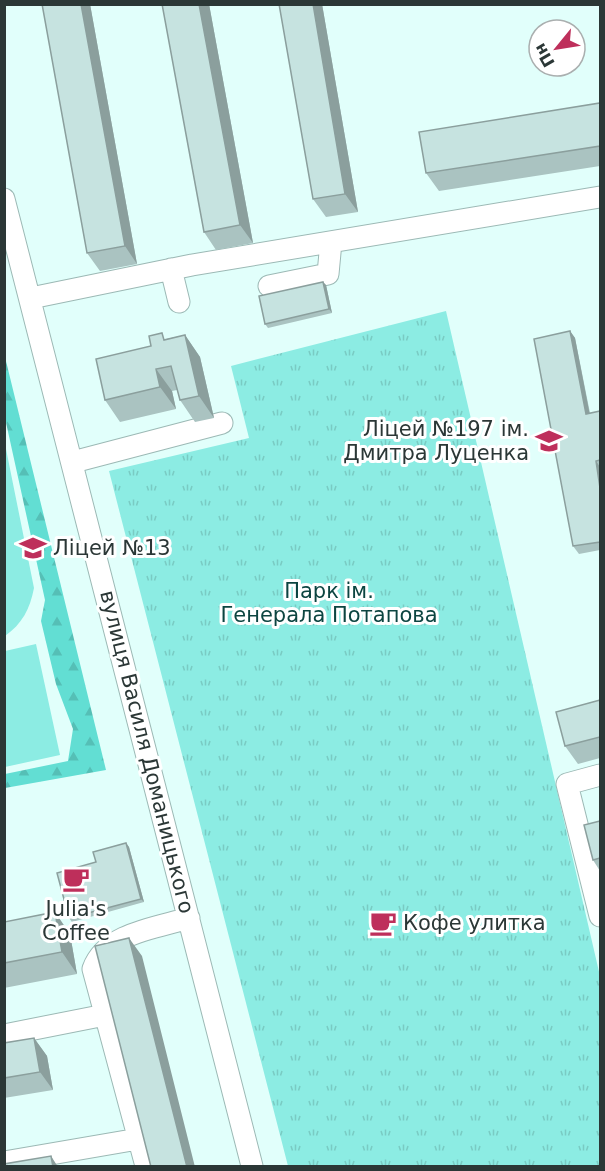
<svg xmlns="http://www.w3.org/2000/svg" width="605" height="1171" font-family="'DejaVu Sans',sans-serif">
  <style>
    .grass { fill: url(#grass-tufts) }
    .forest { fill: url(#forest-firs) }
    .pitch { fill: #8cece3 }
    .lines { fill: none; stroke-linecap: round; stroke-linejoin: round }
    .minor-casing { stroke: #9cb9b5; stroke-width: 23 }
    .minor { stroke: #fff; stroke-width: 21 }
    .wall { fill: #aac3c1 }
    .shaded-wall { fill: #8b9f9d }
    .building { fill: #c6e3e0; stroke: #8b9f9d; stroke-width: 1.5 }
    .labels { text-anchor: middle; stroke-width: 6; stroke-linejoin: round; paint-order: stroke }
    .poi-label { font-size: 21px; fill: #2b3736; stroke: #fff; text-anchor: start }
    .park-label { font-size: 21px; fill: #0c4541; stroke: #fff }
    .street-label { font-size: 21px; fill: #2b3736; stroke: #fff }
  </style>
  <defs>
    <pattern id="grass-tufts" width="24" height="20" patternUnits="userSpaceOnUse" patternTransform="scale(1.5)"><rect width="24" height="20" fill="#8cece3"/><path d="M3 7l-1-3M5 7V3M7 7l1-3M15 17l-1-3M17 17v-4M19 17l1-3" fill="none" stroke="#79cbc3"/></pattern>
    <pattern id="forest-firs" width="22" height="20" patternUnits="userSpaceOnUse" patternTransform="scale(1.5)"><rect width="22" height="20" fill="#62ded3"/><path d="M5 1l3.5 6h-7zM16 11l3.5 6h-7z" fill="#55bfb6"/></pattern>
  </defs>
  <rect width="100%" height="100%" fill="#e1fffb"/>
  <path class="grass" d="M446,311L600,976V1166H288L109,471L249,438L231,366Z"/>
  <path class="forest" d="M5,357L106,770L5,788V774L68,761L73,729L56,684L41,621L45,600L5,418Z"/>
  <path class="pitch" d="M5,444L34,588C30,609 22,624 5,636Z
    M36,644L60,755L5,767V651Z"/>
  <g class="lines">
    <defs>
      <path id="minor" d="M4,199L252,1166
        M171,269L179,302
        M269,286L328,274L331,242
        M31,298L192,265L600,197
        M73,462L222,423
        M600,775L567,784L600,916
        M4,1035L105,1015
        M4,1162L138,1139
        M146,1166L93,969C106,933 156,928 189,918"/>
    </defs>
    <use href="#minor" class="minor-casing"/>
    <use href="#minor" class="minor"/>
  </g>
  <path class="wall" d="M42,4H90L137,264L100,271L87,253Z
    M162,4H209L253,243L216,250L204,232Z
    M279,4H322L358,212L326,217L313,199Z
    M600,103V166L439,191L426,173Z
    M323,282L326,285L332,313L268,328L265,324Z
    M570,331L575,338L590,413L600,411V550L579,554L573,546Z
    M185,335L200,357L214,418L195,422L180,400L177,390L172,391L176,409L120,422L105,400L151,346L166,339Z
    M600,700V758L578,764L565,746Z
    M600,821V871L593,860Z
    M126,843L129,847L144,902L72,922L69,918L96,862Z
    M4,922L70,934L77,974L4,988Z
    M34,1038L47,1056L53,1090L4,1098V1043Z"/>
  <path class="shaded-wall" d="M81,4H90L137,264L125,246Z
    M199,4H209L253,243L240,225Z
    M313,4H322L358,212L345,194Z
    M323,282L326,285L332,313L329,309Z
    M570,331L575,338L591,421L586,414Z
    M185,335L200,357L214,418L199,396Z
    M156,369L172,391L176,409L160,387Z
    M596,461L600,467V488Z
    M126,843L129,847L144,902L141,899Z
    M55,912L70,934L77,974L62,952Z
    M129,938L142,956L195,1167H187Z
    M34,1038L47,1056L53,1090L40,1072Z
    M51,1156L58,1167H53Z"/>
  <path class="building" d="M42,4H81L125,246L87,253Z
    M162,4H199L240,225L204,232Z
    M279,4H313L345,194L313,199Z
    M600,103V146L426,173L419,132Z
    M323,282L329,309L265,324L259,296Z
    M570,331L586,414L600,411V460L596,461L600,488V542L573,546L534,339Z
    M162,333L164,340L185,335L199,396L180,400L171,366L156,369L160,387L105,400L96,359L151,346L149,336Z
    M600,700V737L565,746L556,712Z
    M600,821V858L593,860L584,825Z
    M126,843L141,899L69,918L57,873L96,862L93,852Z
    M55,912L62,952L4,963V922Z
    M129,938L187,1167H151L95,946Z
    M34,1038L40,1072L4,1078V1043Z
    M51,1156L53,1167H4V1164Z"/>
  <defs>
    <symbol id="school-bare" viewBox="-9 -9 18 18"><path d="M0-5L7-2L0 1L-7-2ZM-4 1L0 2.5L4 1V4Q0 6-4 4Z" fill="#be2f5b" stroke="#fff" stroke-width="2.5" paint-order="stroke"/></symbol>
    <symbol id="cafe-bare" viewBox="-9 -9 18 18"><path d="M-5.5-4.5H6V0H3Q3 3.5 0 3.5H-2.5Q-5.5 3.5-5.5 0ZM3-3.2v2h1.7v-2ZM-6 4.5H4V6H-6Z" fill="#be2f5b" stroke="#fff" stroke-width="2.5" paint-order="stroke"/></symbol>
  </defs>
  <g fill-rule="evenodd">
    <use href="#school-bare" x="530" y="422" width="38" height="38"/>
    <use href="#school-bare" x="14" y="529" width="38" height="38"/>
    <use href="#cafe-bare" x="57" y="860" width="38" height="38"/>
    <use href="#cafe-bare" x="364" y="904" width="38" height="38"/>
  </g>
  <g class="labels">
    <g class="poi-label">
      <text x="529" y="436" text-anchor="end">Ліцей №197 ім.<tspan x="529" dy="24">Дмитра Луценка</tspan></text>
      <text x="53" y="555">Ліцей №13</text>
      <text x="76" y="916" text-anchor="middle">Julia's<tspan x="76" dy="24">Coffee</tspan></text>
      <text x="403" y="930">Кофе улитка</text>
    </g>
    <g class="park-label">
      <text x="329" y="598">Парк ім.<tspan x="329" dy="24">Генерала Потапова</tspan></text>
    </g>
    <g class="street-label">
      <text transform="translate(147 752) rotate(76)" y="7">вулиця Василя Доманицького</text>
    </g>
  </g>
  <rect width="605" height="1171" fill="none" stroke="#2b3736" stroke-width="12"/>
  <g transform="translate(557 48) rotate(240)"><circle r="28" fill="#ffffff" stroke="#aaafaf" stroke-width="1.5"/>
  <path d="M0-4.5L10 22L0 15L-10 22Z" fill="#be2f5b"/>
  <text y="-9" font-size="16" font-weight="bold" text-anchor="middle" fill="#2b3736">Пн</text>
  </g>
</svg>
